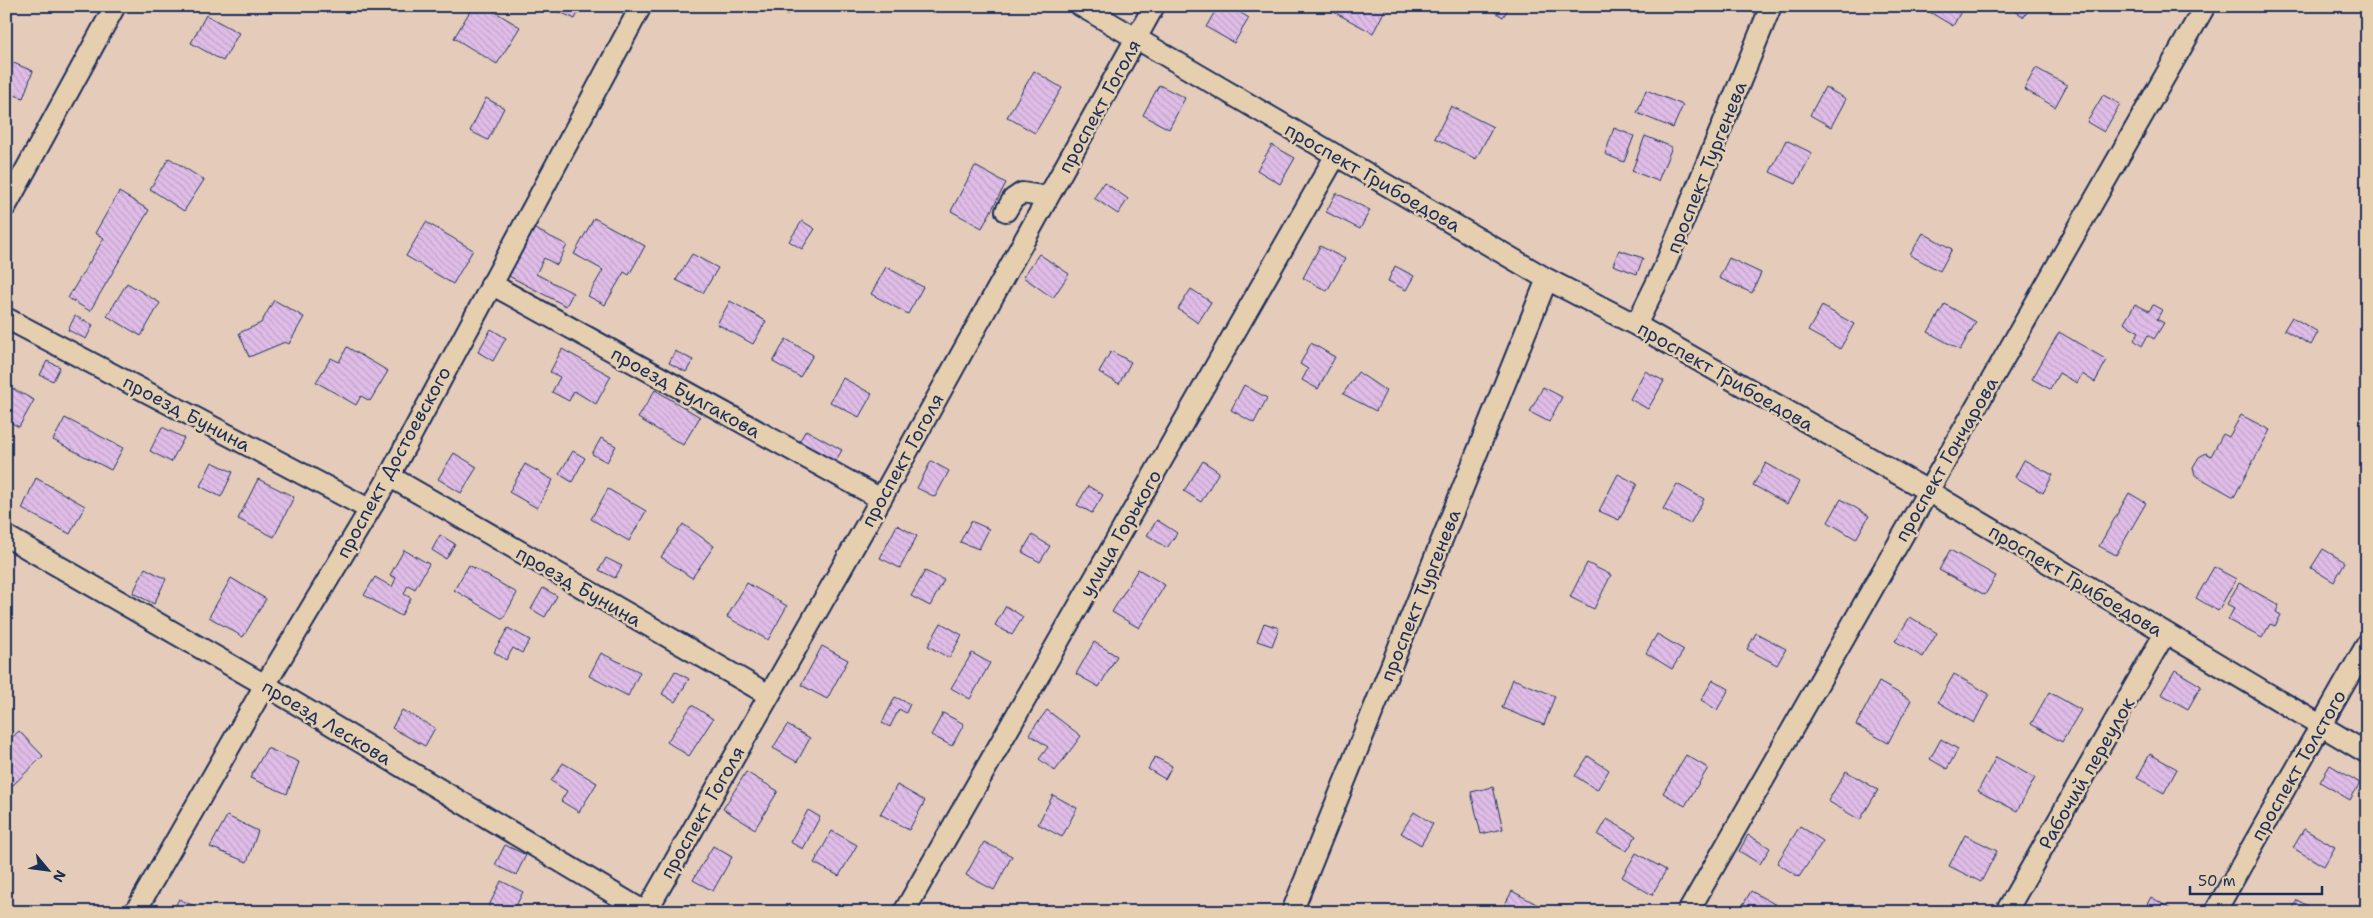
<svg xmlns="http://www.w3.org/2000/svg" width="2373" height="918" font-family="'Shantell Sans',sans-serif">
  <style>
    .building { fill: url(#building-back-hatch); stroke: #1b2f5e }
    .lines { fill: none; stroke-linecap: round; stroke-linejoin: round }
    .minor-casing { stroke: #1b2f5e; stroke-width: 24 }
    .minor { stroke: #e6cfaf; stroke-width: 20 }
    .labels { text-anchor: middle; stroke-width: 5; stroke-linejoin: round; paint-order: stroke }
    .street-label { font-size: 19px; fill: #1b2f5e; stroke: #e6cfaf }
  </style>
  <defs>
    <pattern id="building-back-hatch" width="6" height="6" patternUnits="userSpaceOnUse" patternTransform="scale(1.25)"><rect width="6" height="6" fill="#e0bde7"/><path d="M-1 5l2 2M0 0l6 6M5-1l2 2" fill="none" stroke="#c0a3c9"/></pattern>
  </defs>
  <rect width="100%" height="100%" fill="#e5cbba"/>
  <filter id="ink" filterUnits="userSpaceOnUse"><feTurbulence type="fractalNoise" baseFrequency=".02" numOctaves="2"/><feDisplacementMap in="SourceGraphic" scale="10" xChannelSelector="R" yChannelSelector="G"/><feConvolveMatrix kernelMatrix="1 2 1 2 8 2 1 2 1" color-interpolation-filters="sRGB"/></filter>
  <g filter="url(#ink)">
    <path class="building" d="M473,6H485L520,27L497,64L454,38Z
      M547,6H581L575,19Z
      M771,6H792L787,15Z
      M1218,6H1229L1249,18L1234,43L1206,27Z
      M1335,6H1383L1386,8L1373,33L1332,11Z
      M1485,6H1510L1503,17Z
      M1924,6H1964L1953,26L1923,8Z
      M2008,6H2031L2024,17Z
      M206,15L239,33L223,61L191,43Z
      M6,60L33,71L23,98L6,92Z
      M2036,68L2067,85L2055,107L2024,89Z
      M1034,71L1062,88L1035,133L1007,117Z
      M1159,85L1185,98L1169,129L1143,115Z
      M1825,87L1846,99L1831,127L1810,115Z
      M1646,90L1683,105L1673,128L1637,113Z
      M2103,95L2120,104L2104,132L2087,122Z
      M486,98L504,108L488,140L470,131Z
      M1451,106L1493,127L1476,159L1435,138Z
      M1614,128L1634,136L1624,162L1605,154Z
      M1645,136L1672,147L1658,181L1632,171Z
      M1786,140L1812,153L1796,184L1770,172Z
      M1272,145L1295,158L1280,184L1257,170Z
      M169,158L204,180L184,211L150,189Z
      M975,166L1006,183L982,228L951,211Z
      M1104,182L1128,199L1118,214L1094,198Z
      M119,192L149,210L90,311L68,298L104,238L95,233Z
      M1336,193L1370,210L1360,229L1326,212Z
      M594,218L645,246L629,275L624,272L605,305L588,296L603,270L574,254Z
      M802,221L815,229L802,249L789,241Z
      M426,222L473,250L453,284L406,256Z
      M531,227L567,245L557,265L544,258L536,274L573,293L566,306L507,275Z
      M1923,233L1952,249L1940,271L1910,255Z
      M1320,246L1345,259L1327,291L1303,278Z
      M1619,250L1643,258L1637,274L1613,265Z
      M692,254L718,268L703,293L676,280Z
      M1039,254L1069,274L1053,298L1023,277Z
      M1729,258L1761,273L1752,293L1719,278Z
      M1395,266L1414,276L1406,290L1388,281Z
      M886,267L923,287L908,314L871,294Z
      M127,283L160,303L141,336L107,316Z
      M1191,289L1211,302L1198,323L1178,309Z
      M274,300L304,317L289,344L285,342L249,357L239,333L261,323Z
      M730,301L766,321L753,344L717,324Z
      M1945,304L1976,322L1960,350L1928,332Z
      M2135,304L2149,311L2153,305L2162,310L2157,319L2164,323L2154,339L2148,335L2142,346L2134,340L2139,332L2124,323Z
      M1822,306L1854,324L1840,349L1808,331Z
      M75,316L93,325L86,339L68,330Z
      M2292,317L2318,332L2311,345L2284,330Z
      M491,329L506,338L493,361L478,352Z
      M2059,332L2107,360L2095,382L2082,374L2077,383L2059,373L2050,389L2032,379Z
      M786,339L813,355L800,377L773,362Z
      M1311,343L1335,357L1318,389L1302,380L1308,369L1300,364Z
      M347,347L388,371L370,401L361,396L356,405L316,382L331,358L339,362Z
      M562,349L611,376L596,404L574,391L569,401L552,392L560,377L550,372Z
      M675,351L693,360L686,372L669,363Z
      M1111,351L1131,362L1119,384L1099,372Z
      M47,361L60,367L53,381L40,375Z
      M1645,371L1664,381L1648,409L1630,399Z
      M1358,372L1386,391L1376,411L1343,394Z
      M843,378L872,394L859,417L830,402Z
      M6,385L34,400L19,427L6,420Z
      M1244,385L1267,398L1254,423L1231,410Z
      M1543,387L1562,397L1549,422L1530,412Z
      M655,390L700,417L683,445L638,418Z
      M2241,415L2270,430L2234,497L2195,475L2193,467L2199,457L2206,453L2211,456L2223,434L2229,437Z
      M65,418L123,448L111,470L53,440Z
      M162,427L184,438L171,462L150,451Z
      M806,430L842,450L835,462L799,442Z
      M601,438L616,446L607,462L592,454Z
      M573,451L585,458L572,482L559,474Z
      M454,453L477,467L461,493L438,479Z
      M2024,460L2053,475L2043,493L2015,477Z
      M931,461L949,471L935,497L917,488Z
      M1203,461L1219,472L1201,502L1184,491Z
      M212,462L233,472L221,497L200,486Z
      M1766,463L1799,482L1787,504L1753,485Z
      M525,464L553,480L537,508L509,492Z
      M1618,474L1637,484L1619,520L1599,511Z
      M36,478L85,506L70,534L22,509Z
      M258,479L294,497L274,537L238,519Z
      M1677,484L1704,499L1690,524L1663,509Z
      M1088,486L1103,495L1092,513L1077,505Z
      M608,489L646,511L629,541L591,519Z
      M2129,493L2146,503L2116,555L2099,546Z
      M1841,499L1869,516L1856,539L1828,522Z
      M1157,520L1177,533L1167,548L1147,535Z
      M971,521L989,529L979,549L960,542Z
      M683,524L714,546L692,578L661,557Z
      M897,525L917,536L900,568L880,558Z
      M440,535L455,544L446,559L432,550Z
      M1032,535L1050,546L1040,562L1022,552Z
      M2323,549L2345,562L2334,582L2311,568Z
      M404,550L429,564L415,589L408,585L404,594L411,598L401,616L364,595L375,577L392,587L396,578L390,575Z
      M1950,550L1996,576L1985,595L1939,570Z
      M606,558L622,566L615,578L599,570Z
      M1587,563L1611,575L1594,609L1570,597Z
      M469,565L517,593L503,619L454,590Z
      M2214,567L2236,579L2218,611L2196,598Z
      M145,568L166,579L154,604L133,593Z
      M1138,569L1165,585L1139,628L1112,612Z
      M925,571L944,580L930,606L911,596Z
      M231,578L266,599L243,637L209,617Z
      M747,583L787,606L768,640L727,617Z
      M2239,583L2279,605L2276,612L2281,615L2275,626L2270,624L2262,638L2228,620L2234,608L2227,604Z
      M543,588L557,596L545,617L531,609Z
      M1006,606L1023,617L1012,635L995,625Z
      M1910,617L1937,633L1923,657L1895,641Z
      M941,623L962,635L949,658L928,646Z
      M1264,623L1279,628L1272,646L1257,641Z
      M508,628L530,640L522,653L513,648L506,660L494,652Z
      M1756,633L1786,649L1777,665L1747,649Z
      M1657,634L1684,650L1672,669L1646,653Z
      M1094,642L1117,656L1099,687L1076,674Z
      M822,646L848,660L827,699L801,685Z
      M601,653L640,672L628,696L589,676Z
      M972,653L990,663L970,699L951,688Z
      M2175,670L2201,686L2188,709L2161,694Z
      M675,671L689,679L675,702L662,694Z
      M1954,674L1989,694L1974,723L1938,702Z
      M1513,679L1555,696L1544,725L1502,708Z
      M1713,680L1729,689L1717,710L1701,700Z
      M1879,682L1911,700L1888,743L1856,725Z
      M2049,692L2081,710L2062,742L2031,724Z
      M895,697L910,704L906,713L899,709L890,727L882,723Z
      M692,705L713,719L689,756L667,742Z
      M402,710L435,728L425,746L392,728Z
      M1047,710L1081,736L1055,771L1039,759L1048,747L1029,734Z
      M943,713L964,724L952,746L931,735Z
      M787,725L810,738L797,762L773,748Z
      M19,731L43,756L13,785L6,779V743Z
      M1941,739L1958,749L1947,769L1930,759Z
      M267,748L299,762L287,794L250,778Z
      M2150,754L2177,769L2164,793L2137,778Z
      M1686,755L1708,768L1685,806L1663,793Z
      M1588,756L1609,770L1597,790L1575,776Z
      M1155,757L1172,766L1165,779L1148,769Z
      M1996,757L2035,778L2017,811L1978,791Z
      M563,763L597,783L579,812L561,801L567,791L551,781Z
      M2330,765L2360,783L2350,800L2320,782Z
      M1846,771L1878,790L1860,820L1828,801Z
      M746,772L778,791L755,829L723,809Z
      M897,785L925,801L909,830L880,814Z
      M1493,787L1503,829L1481,834L1471,792Z
      M1053,795L1077,808L1062,837L1038,824Z
      M808,810L820,817L803,849L790,842Z
      M1414,812L1433,824L1421,845L1401,833Z
      M227,816L258,831L247,862L210,847Z
      M1607,819L1636,836L1627,851L1598,835Z
      M1800,826L1823,841L1799,877L1777,863Z
      M2304,829L2335,847L2324,866L2293,848Z
      M832,831L857,845L839,876L814,863Z
      M1748,835L1770,848L1760,864L1739,851Z
      M1965,835L1997,851L1981,882L1949,866Z
      M984,842L1012,856L994,890L966,875Z
      M505,845L526,855L516,875L495,865Z
      M713,846L732,857L713,891L693,880Z
      M1636,853L1666,870L1652,895L1622,877Z
      M501,881L523,892L513,912H486Z
      M1512,891L1540,906L1536,912H1501Z
      M1751,891L1778,906L1775,912H1739Z
      M2151,897L2171,909L2169,912H2143Z
      M179,899L207,912H172Z
      M2297,900L2319,912H2291Z
      M1926,904L1940,912H1921Z"/>
    <g class="lines">
      <defs>
        <path id="minor" d="M1081,6L1547,279L1636,325L1928,491L2367,753
          M6,206L115,6
          M1006,211L1013,199L1022,193L1048,197
          M491,284L881,499
          M6,318L369,509
          M1636,325L1664,268L1771,6
          M389,476L769,695
          M6,536L265,685L645,912
          M135,912L265,685L384,486L641,6
          M646,912L881,499L1154,6
          M904,912L1336,155
          M1292,912L1547,279
          M1688,912L2205,6
          M2006,912L2165,633
          M2215,912L2367,644"/>
      </defs>
      <use href="#minor" class="minor-casing"/>
      <use href="#minor" class="minor"/>
    </g>
  </g>
  <g class="labels">
    <g class="street-label">
      <text transform="translate(1099 106) rotate(-61)" y="7">проспект Гоголя</text>
      <text transform="translate(1706 167) rotate(-68)" y="7">проспект Тургенева</text>
      <text transform="translate(1373 177) rotate(30)" y="7">проспект Грибоедова</text>
      <text transform="translate(1726 376) rotate(30)" y="7">проспект Грибоедова</text>
      <text transform="translate(686 392) rotate(29)" y="7">проезд Булгакова</text>
      <text transform="translate(187 413) rotate(28)" y="7">проезд Бунина</text>
      <text transform="translate(1946 459) rotate(-60)" y="7">проспект Гончарова</text>
      <text transform="translate(902 460) rotate(-61)" y="7">проспект Гоголя</text>
      <text transform="translate(393 462) rotate(-61)" y="7">проспект Достоевского</text>
      <text transform="translate(1120 533) rotate(-60)" y="7">улица Горького</text>
      <text transform="translate(2076 580) rotate(31)" y="7">проспект Грибоедова</text>
      <text transform="translate(579 586) rotate(30)" y="7">проезд Бунина</text>
      <text transform="translate(1420 595) rotate(-68)" y="7">проспект Тургенева</text>
      <text transform="translate(327 722) rotate(31)" y="7">проезд Лескова</text>
      <text transform="translate(2298 765) rotate(-60)" y="7">проспект Толстого</text>
      <text transform="translate(2086 773) rotate(-60)" y="7">Рабочий переулок</text>
      <text transform="translate(702 812) rotate(-60)" y="7">проспект Гоголя</text>
    </g>
  </g>
  <rect width="2373" height="918" fill="none" stroke="#e6cfaf" stroke-width="25"/>
  <rect x="12" y="12" width="2348" height="893" fill="none" stroke="#1b2f5e" stroke-width="2" filter="url(#ink)"/>
  <g transform="translate(48 870) rotate(119)" stroke="#e6cfaf" stroke-width="4" paint-order="stroke">
  <path d="M0-4L9 19L0 12L-9 19Z" fill="#1b2f5e"/>
  <text y="-8" font-size="14" font-weight="bold" text-anchor="middle" fill="#1b2f5e">N</text>
  </g>
  <path d="M2190 886v8h132v-8" fill="none" stroke="#1b2f5e" stroke-width="2.5"/>
  <text x="2198" y="886" font-size="15" fill="#1b2f5e" stroke="#e6cfaf" stroke-width="4" paint-order="stroke">50 m</text>
</svg>
